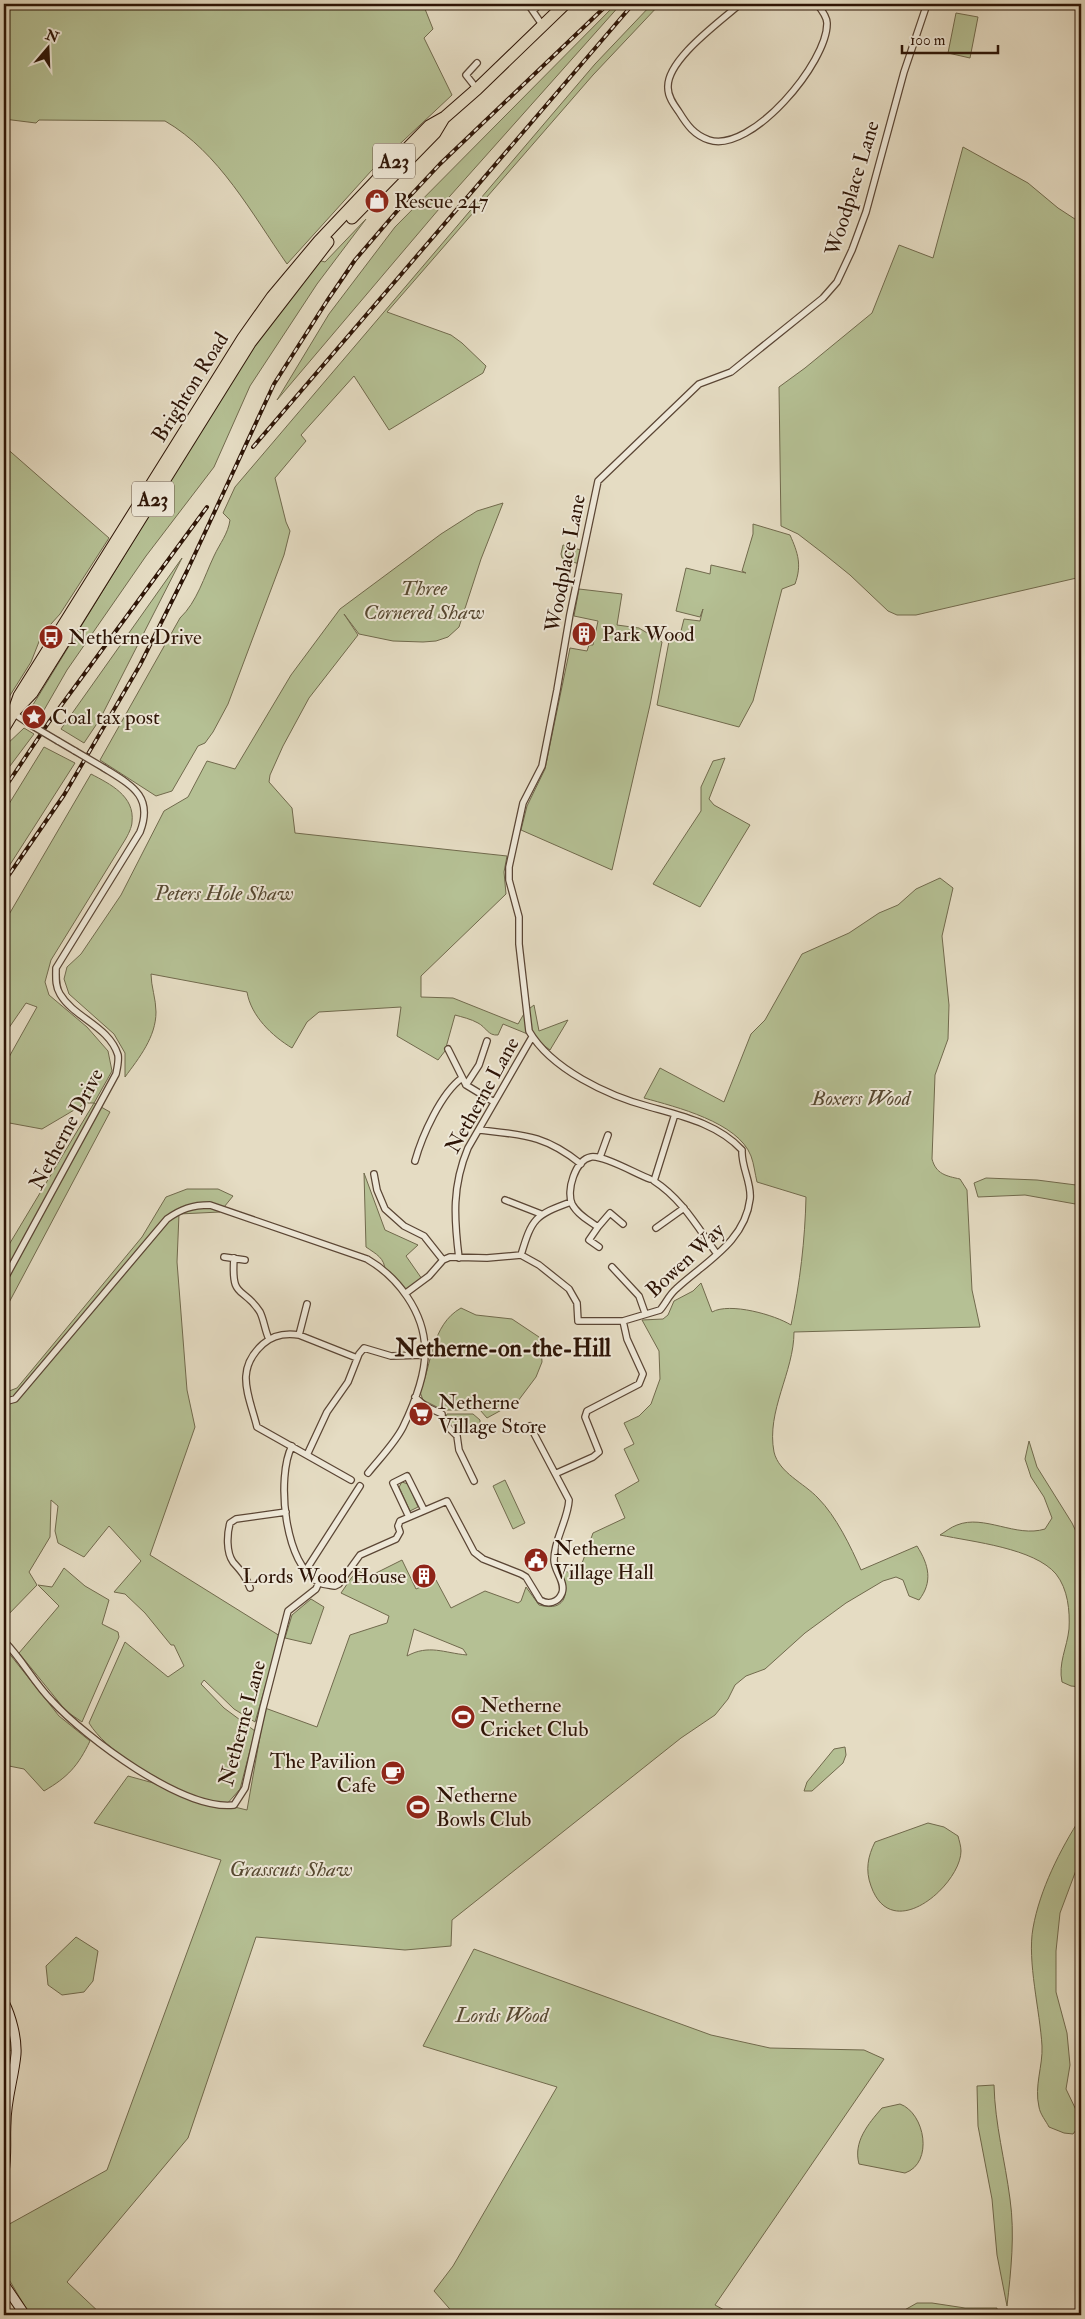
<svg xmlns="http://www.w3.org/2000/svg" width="1085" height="2319" font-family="'IM FELL Double Pica',serif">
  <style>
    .green { fill: #b5c094; stroke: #716a4d; fill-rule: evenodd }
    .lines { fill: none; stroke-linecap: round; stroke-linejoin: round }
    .street-casing { stroke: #5b4635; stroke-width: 8 }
    .secondary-casing { stroke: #2d1406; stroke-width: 11 }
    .highway-casing { stroke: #2d1406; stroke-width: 13 }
    .street { stroke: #eee8d8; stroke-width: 5.5 }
    .secondary { stroke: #eee8d8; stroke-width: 9 }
    .highway { stroke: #e5dcc3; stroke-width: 11 }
    .rail-casing { stroke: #2d1406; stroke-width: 4 }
    .rail { stroke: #eee8d8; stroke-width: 2; stroke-dasharray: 5.5; stroke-linecap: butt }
    .street-bridge-casing { stroke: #5b4635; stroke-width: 8; stroke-linecap: butt }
    .street-bridge { stroke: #eee8d8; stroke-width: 5.5 }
    .labels { text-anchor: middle; stroke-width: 4; stroke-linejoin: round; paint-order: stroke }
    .shield { fill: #eee8d8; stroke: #675445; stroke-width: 1 }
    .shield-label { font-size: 20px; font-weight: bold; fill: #2d1406 }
    .street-label { font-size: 21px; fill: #2d1406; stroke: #eee8d8 }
    .poi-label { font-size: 21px; fill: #2d1406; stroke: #eee8d8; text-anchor: start }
    .park-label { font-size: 21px; font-style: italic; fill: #564831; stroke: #eee8d8 }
    .quarter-label { font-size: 24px; font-weight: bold; fill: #2d1406; stroke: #eee8d8 }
  </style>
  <rect width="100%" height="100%" fill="#e5dcc3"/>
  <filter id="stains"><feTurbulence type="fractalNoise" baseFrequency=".004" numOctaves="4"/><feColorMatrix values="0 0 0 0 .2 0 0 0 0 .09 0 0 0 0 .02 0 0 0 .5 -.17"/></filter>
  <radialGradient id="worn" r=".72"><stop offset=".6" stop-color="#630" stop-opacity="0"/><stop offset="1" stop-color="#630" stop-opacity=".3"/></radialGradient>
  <path class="green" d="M4,4H423L433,29L424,38L452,95L372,170L287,264C252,214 219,152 165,121L39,120L36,123L4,119Z
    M616,4H621L450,196L277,400L329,314L395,227Z
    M652,4H660L593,75L387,312L451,335L462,343L486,366L483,373L389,430L354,376L301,435L306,441L275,478L286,522L290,531L284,555L228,704L213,732L205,743L198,746L172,791L156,796L100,760L180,618C197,602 204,577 214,556C220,543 228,534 230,520L223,513L235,487L595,64Z
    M956,13L978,17L970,58L948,53Z
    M963,147L1028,183L1058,208L1081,223V577L916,615H897L888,611L850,575L824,554L798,534L781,526L779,387L805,368L872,313L899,245L933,258Z
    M366,219L317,284L250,386L214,467L146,556L67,670L40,717L31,708L253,346L318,260L325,262Z
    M4,446L109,538L60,614L42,634L31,662L4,705Z
    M503,503L481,559L459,627L448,637L436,641L423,642L393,641L359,634L344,614L358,635L309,698L283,746L270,775L269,782L292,808L295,833L507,856L504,872L506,894L421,976V997L453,998L518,1024L525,1012L534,1005L539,1031L568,1020L550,1050L530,1035L503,1024L498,1035C488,1036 486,1027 478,1023C471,1019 462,1017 455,1015L445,1051L438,1060L397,1036L401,1007L319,1012L307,1022L292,1048C272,1036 251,1016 247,992L151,974C151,986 156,999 156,1012C156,1037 139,1058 125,1077V1053L114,1034L69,994L64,979L67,967L81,954L121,895L164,811L188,797L207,761L235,769L291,675L340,609L441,534L477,511Z
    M753,524L790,535C798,553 802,565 795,584L782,589L753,701L739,727L657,705L670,636L680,635L684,619L700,621L703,609L700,617L676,611L686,568L710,574L711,565L746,573L742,571L753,534Z
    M563,545L581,550L579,564L562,558L561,554Z
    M182,558L100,719L84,743L61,729Z
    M579,589L622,594L617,625L639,628L662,642L650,705L612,870L521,830L527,806L545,769L570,648L587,651L589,645H593L598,621L574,616Z
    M24,728L34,734L4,774V747Z
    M44,747L75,763L4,874V812Z
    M725,758L709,799L714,805L750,825L700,907L653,884L701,811V787L713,761Z
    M91,774C110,784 135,796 132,822C132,827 128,835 125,840L51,960L45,982L49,995L87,1027L108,1051L112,1071L94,1103L110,1112L4,1312V1253L94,1103H86L42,1129L4,1122V1066L37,1007L26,1003L4,1035V923Z
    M940,878L953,888L942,936L949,1005L948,1039L935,1075L932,1159C936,1174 946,1176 960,1179L967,1190L972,1290L980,1327L794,1332C794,1372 766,1411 774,1452C779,1473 804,1483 818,1498C836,1516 851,1547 861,1570L917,1546C929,1565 933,1582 919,1600L909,1596L903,1580L896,1577L883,1581L846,1603L805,1633L765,1669L746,1676L735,1685L728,1699L715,1715L681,1738L452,1920L451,1946L405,1950L256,1937L188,2138L67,2282L102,2315H30L4,2271V2227L107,2170L221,1860L94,1823L128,1776L179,1790C149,1773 107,1752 89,1723L125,1642L168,1677L184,1666L174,1645H171L145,1613L125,1594L114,1592L141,1561L109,1526L84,1557L58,1543L55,1531L58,1506L51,1500L50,1537L29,1572L37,1585L4,1619V1393L17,1388L142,1237L166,1197L187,1189H218L233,1196L220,1212L179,1214L177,1262L187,1390L195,1427L150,1555L280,1636L255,1722L234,1709L204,1680L201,1684L224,1708L255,1731L240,1789L226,1805L247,1810L265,1708L317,1727L350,1635L387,1623L389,1616L341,1593L352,1577L359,1571L368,1577L402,1560L416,1589L436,1580L451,1608L485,1591L518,1603L521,1601L526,1587L539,1605C568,1613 570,1590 560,1570L568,1572L581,1566L593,1533L625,1518L615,1495L639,1481L624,1449L634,1444L624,1423L639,1416L651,1404L660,1379L659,1351L642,1320L663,1319L668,1315L674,1301L693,1291L701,1283L712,1312C730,1302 775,1315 791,1325C800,1283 805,1240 806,1197L757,1182C755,1174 754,1164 751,1156C738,1122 676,1107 644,1098L660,1068L724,1102L751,1034L765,1020L802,954L849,933L879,913L898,905L916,889ZM414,1629L463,1649L467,1655C444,1653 429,1644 407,1656Z
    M364,1173L385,1230L418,1245L406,1256L422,1279L406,1293L385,1271C385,1258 376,1254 366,1247Z
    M986,1178L1037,1180L1076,1185L1081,1186V1205L1025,1195L978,1197L974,1183Z
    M461,1308L476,1315L512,1319L539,1337L541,1345L542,1362L536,1377L518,1401L487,1418L480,1410H443L423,1400L420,1392C432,1364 431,1325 461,1308Z
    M447,1414H473L480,1420V1425C466,1437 456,1431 445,1419Z
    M1029,1441L1037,1467L1072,1523L1081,1542V1687L1071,1686L1062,1682C1058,1663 1067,1648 1069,1629C1070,1611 1068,1589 1056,1574C1034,1548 973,1542 940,1535C945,1532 951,1527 957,1525C984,1514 1016,1538 1045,1529L1052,1518L1044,1497L1031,1477L1025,1459Z
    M505,1480L525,1523L513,1529L493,1486Z
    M402,1482L408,1484L418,1507L410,1511L399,1487Z
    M64,1568L85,1586L109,1600L102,1624L118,1632L119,1637L82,1722L66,1711L19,1653L59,1606L38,1585L52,1587Z
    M311,1599L324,1607L311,1644L285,1638L292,1615Z
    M4,1647L59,1716L90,1741C78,1766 68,1777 44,1791L24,1769L9,1766L4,1771Z
    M845,1747L846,1755L843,1763L812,1791H804L807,1782L834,1749Z
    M1081,1817V1857L1060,1913L1056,1951V1992L1067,2033L1070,2065L1066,2089L1078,2114L1080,2125L1073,2134L1064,2133L1049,2127C1046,2121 1040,2114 1039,2107C1034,2086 1043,2066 1042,2046C1040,2011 1027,1961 1033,1928C1040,1889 1060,1850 1081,1817Z
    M928,1823L944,1827L958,1836C959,1840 961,1846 961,1851C961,1884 892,1946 871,1886C865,1870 868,1856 875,1842Z
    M76,1937L98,1951L93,1981L84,1992L62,1995L48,1985L46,1966Z
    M474,1949L711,2035L770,2048L864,2050L884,2059L715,2305L733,2315H455L434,2291L453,2266L557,2087L423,2046Z
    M4,2005L16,2052L4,2049Z
    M994,2085C995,2125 1005,2160 1010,2199C1015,2234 1011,2271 1007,2306L997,2255L992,2199L978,2126L977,2086Z
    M900,2104C925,2113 934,2163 905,2173L859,2164C853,2142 868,2124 882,2108Z
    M917,2303H932L965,2308H997V2315H899L901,2312Z"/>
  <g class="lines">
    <defs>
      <path id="street" d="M528,4L543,26
        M740,4C720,22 666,60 668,88C668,97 674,105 679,112C687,125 694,135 709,140C751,154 828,62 827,23C827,17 821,9 817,4
        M533,11L540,4
        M477,89L466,75L477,63
        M13,713L31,725
        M58,741L75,751
        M448,1049L466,1085L494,1102
        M466,1085L479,1065L487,1041
        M675,1114L654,1181C682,1199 698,1228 717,1254
        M480,1130C524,1135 545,1135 581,1164
        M600,1157L608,1135
        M415,1161C422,1136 441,1093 462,1078
        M374,1174L377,1190L385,1209L404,1226L424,1236L443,1260
        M505,1200L541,1214
        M623,1224L610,1213L598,1227C589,1221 577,1214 572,1204C566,1191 575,1160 591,1157C604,1155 636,1174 650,1179
        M598,1227L589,1240L599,1247
        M656,1228L684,1208
        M521,1255C532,1218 535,1215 571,1202
        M224,1257L245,1260
        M234,1258C231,1301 243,1285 260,1312C264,1320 265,1331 269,1339
        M459,1258C454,1218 452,1186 468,1148L532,1037
        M612,1267L639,1296L645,1313
        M4,1280L116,1074C117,1069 119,1061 118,1055C109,1026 74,1018 60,994C55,986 56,977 56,968L140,832C154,796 131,785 104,768
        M406,1293L429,1276L443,1260L450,1257L487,1258L521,1255L539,1265L569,1289L577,1303L578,1321H623L660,1310C666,1303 669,1295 676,1289C705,1262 745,1242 750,1199C752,1183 741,1167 742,1150C718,1124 682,1116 650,1107C608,1096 551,1069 529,1031L519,944V917L509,880V867L523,803L542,766L557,690L570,614L598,481L699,384L731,372L823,298L837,282L852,250L866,212L904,72L927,4
        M299,1335L307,1304
        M415,1397L425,1406L442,1414V1418L445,1424L457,1436L459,1450L474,1481
        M4,1402L15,1399L167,1219C181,1209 192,1205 210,1205L367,1259C398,1277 424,1312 425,1349C426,1374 414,1404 403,1427C395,1443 380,1458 368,1473
        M292,1446C276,1476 284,1567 320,1583C324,1585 330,1585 335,1586L339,1584L360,1555L396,1539L400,1532L398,1526L400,1521L447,1501L474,1552L483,1559L521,1574L526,1577L540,1600C548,1605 558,1603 562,1593C566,1582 554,1571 554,1560C554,1539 568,1520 569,1500L530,1426
        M307,1455L327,1412L348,1382L359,1354L364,1348L391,1356L425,1355
        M557,1473L593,1457L599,1452L585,1417L587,1411L639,1384L643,1374L627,1339L623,1321
        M351,1480L257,1427C249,1395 234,1370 263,1344C273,1335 286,1333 299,1335L357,1358
        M409,1517L393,1483L407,1476L424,1510
        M306,1570L360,1486
        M250,1588C246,1576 240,1570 233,1562C226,1552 227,1534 230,1523L236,1519L286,1512
        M4,1641C22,1659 34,1683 52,1701C86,1738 183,1811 234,1805L245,1788L263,1708L288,1611L316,1589L319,1582"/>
      <path id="secondary" d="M4,2002C11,2016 17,2038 16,2054C14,2077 6,2099 6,2123C5,2140 7,2155 4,2172
        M4,2284L25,2315"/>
      <path id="highway" d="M352,218L435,133L444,118
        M13,713L19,696L243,338L272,297L319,241L388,168L429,126L445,117L477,89L565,4
        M4,728L13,713L32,693L250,343L328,242"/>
    </defs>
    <use href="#street" class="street-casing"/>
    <use href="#secondary" class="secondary-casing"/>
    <use href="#highway" class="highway-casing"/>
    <use href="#street" class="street"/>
    <use href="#secondary" class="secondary"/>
    <use href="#highway" class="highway"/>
    <defs>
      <path id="rail" d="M253,447L633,4
        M4,789L49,722L207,507
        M4,882L64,795L140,665L187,571L274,384L327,301L355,260L410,196L440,164L608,4"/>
    </defs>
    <use href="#rail" class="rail-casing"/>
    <use href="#rail" class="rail"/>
    <defs>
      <path id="street-bridge" d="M31,725L58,741
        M75,751L104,768"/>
    </defs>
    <use href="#street-bridge" class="street-bridge-casing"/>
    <use href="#street-bridge" class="street-bridge"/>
  </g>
  <defs>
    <symbol id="shop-disc" viewBox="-11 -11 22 22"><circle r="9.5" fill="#8f2418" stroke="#eee8d8"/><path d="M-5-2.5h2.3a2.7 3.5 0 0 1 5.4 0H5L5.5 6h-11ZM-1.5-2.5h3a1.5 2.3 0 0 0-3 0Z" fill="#fff"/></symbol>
    <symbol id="building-disc" viewBox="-11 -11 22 22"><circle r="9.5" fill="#8f2418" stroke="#eee8d8"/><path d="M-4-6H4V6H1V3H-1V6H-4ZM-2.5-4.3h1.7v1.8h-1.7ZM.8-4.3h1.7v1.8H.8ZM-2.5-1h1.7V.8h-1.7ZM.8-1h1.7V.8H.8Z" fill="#fff"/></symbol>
    <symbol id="bus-disc" viewBox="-11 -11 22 22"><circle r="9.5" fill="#8f2418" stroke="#eee8d8"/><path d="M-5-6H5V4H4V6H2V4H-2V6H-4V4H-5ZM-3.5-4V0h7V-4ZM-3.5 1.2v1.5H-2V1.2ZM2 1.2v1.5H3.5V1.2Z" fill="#fff"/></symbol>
    <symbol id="sight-disc" viewBox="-11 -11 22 22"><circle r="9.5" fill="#8f2418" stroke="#eee8d8"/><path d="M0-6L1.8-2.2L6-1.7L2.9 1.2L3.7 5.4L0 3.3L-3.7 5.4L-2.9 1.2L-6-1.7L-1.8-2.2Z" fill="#fff"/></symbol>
    <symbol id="supermarket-disc" viewBox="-11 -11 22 22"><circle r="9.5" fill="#8f2418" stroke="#eee8d8"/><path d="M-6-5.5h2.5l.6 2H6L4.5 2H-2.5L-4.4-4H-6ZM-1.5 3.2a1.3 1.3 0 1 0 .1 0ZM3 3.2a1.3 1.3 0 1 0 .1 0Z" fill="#fff"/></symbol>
    <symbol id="civic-disc" viewBox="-11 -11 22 22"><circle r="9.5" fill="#8f2418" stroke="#eee8d8"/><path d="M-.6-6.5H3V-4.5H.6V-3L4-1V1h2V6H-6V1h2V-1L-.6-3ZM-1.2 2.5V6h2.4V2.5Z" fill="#fff"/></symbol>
    <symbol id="stadium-disc" viewBox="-11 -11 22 22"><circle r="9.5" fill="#8f2418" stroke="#eee8d8"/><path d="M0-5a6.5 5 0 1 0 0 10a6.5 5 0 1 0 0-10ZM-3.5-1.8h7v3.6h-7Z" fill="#fff"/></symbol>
    <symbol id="cafe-disc" viewBox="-11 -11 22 22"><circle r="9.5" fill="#8f2418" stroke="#eee8d8"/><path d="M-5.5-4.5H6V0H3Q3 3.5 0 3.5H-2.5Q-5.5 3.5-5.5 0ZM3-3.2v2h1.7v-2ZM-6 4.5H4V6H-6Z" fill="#fff"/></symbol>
  </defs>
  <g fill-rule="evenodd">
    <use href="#shop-disc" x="363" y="187" width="28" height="28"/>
    <use href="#building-disc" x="570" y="620" width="28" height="28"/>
    <use href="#bus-disc" x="37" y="623" width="28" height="28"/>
    <use href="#sight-disc" x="20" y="703" width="28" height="28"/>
    <use href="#supermarket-disc" x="407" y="1400" width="28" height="28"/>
    <use href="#civic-disc" x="522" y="1546" width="28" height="28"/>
    <use href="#building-disc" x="410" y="1562" width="28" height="28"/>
    <use href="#stadium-disc" x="449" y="1703" width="28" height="28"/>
    <use href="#cafe-disc" x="379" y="1759" width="28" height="28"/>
    <use href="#stadium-disc" x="404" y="1793" width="28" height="28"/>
  </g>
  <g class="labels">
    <g class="shield">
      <rect x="373" y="143.5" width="42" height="35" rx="4"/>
      <rect x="132" y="481.5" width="42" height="35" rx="4"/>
    </g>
    <g class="shield-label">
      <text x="394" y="168">A23</text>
      <text x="153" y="506">A23</text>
    </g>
    <g class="street-label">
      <text transform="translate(852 188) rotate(-73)" y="7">Woodplace Lane</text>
      <text transform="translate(190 387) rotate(-58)" y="7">Brighton Road</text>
      <text transform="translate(565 563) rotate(-79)" y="7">Woodplace Lane</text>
      <text transform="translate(482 1095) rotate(-61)" y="7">Netherne Lane</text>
      <text transform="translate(66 1129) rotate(-62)" y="7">Netherne Drive</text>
      <text transform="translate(685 1260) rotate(-43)" y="7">Bowen Way</text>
      <text transform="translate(242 1723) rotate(-75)" y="7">Netherne Lane</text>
    </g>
    <g class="poi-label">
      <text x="394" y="208">Rescue 247</text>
      <text x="602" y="641">Park Wood</text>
      <text x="68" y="644">Netherne Drive</text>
      <text x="52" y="724">Coal tax post</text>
      <text x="438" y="1409">Netherne<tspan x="438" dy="24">Village Store</tspan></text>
      <text x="554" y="1555">Netherne<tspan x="554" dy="24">Village Hall</tspan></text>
      <text x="406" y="1583" text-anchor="end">Lords Wood House</text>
      <text x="480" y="1712">Netherne<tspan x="480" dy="24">Cricket Club</tspan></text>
      <text x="376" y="1768" text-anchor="end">The Pavilion<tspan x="376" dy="24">Cafe</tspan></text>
      <text x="436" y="1802">Netherne<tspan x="436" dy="24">Bowls Club</tspan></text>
    </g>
    <g class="park-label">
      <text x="424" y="595">Three<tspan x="424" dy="24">Cornered Shaw</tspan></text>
      <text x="224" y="900">Peters Hole Shaw</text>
      <text x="861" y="1105">Boxers Wood</text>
      <text x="291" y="1876">Grasscuts Shaw</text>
      <text x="502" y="2022">Lords Wood</text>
    </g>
    <g class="quarter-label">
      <text x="503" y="1356">Netherne-on-the-Hill</text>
    </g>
  </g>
  <rect width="1085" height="2319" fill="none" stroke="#e5dcc3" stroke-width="20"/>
  <rect x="5" y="5" width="1075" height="2309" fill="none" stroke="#2d1406" stroke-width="2.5"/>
  <rect x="10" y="10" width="1065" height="2299" fill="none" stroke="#2d1406"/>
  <g transform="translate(48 48) rotate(19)" stroke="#eee8d8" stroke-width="4" paint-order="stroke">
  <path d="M0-4L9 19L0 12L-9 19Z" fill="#2d1406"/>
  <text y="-8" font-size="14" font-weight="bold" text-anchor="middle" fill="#2d1406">N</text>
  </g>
  <path d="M902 45v8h96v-8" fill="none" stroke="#2d1406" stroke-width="2.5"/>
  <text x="910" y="45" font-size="15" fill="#2d1406" stroke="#eee8d8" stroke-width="4" paint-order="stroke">100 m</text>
  <rect width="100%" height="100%" filter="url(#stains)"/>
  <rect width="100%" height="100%" fill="url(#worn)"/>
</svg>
